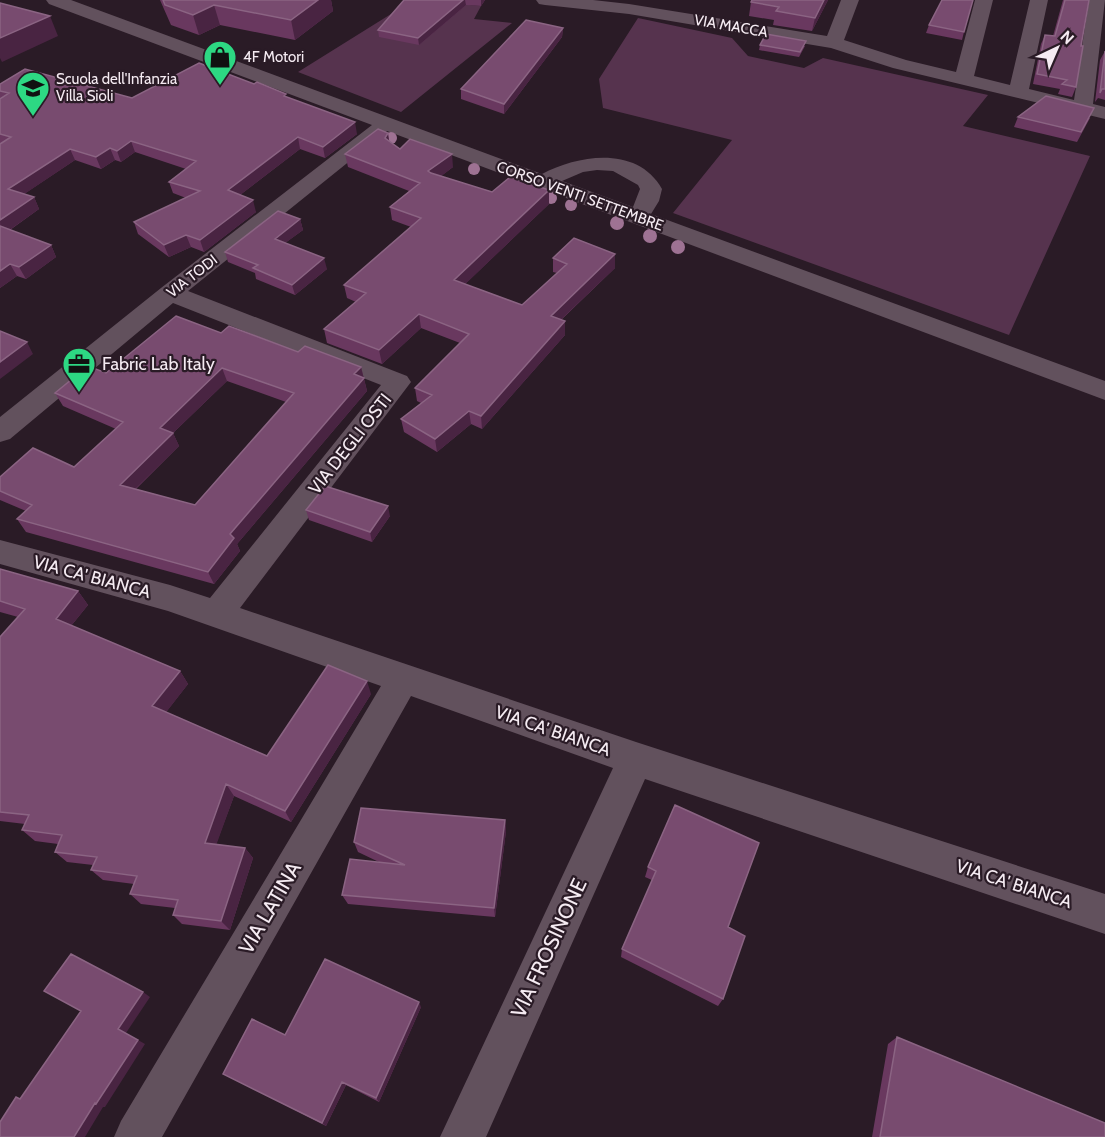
<svg xmlns="http://www.w3.org/2000/svg" width="1105" height="1137" font-family="Cabin,sans-serif">
  <style>
    .green { fill: #56334e }
    .lines { fill: none; stroke-linecap: round; stroke-linejoin: round }
    .minor { fill: #62515d; fill-rule: evenodd }
    .tree { fill: #9e7293 }
    .wall { fill: #69385f; fill-rule: evenodd }
    .shaded-wall { fill: #492442 }
    .building { fill: #784b6f; stroke: #8b6483; stroke-width: 1.5; fill-rule: evenodd }
    .labels { text-anchor: middle; stroke-width: 4.5; stroke-linejoin: round; paint-order: stroke }
    .far-street-label { font-size: 15px; fill: #f5ebf2; stroke: #2a1b26 }
    .far-poi-label { font-size: 15px; fill: #f5ebf2; stroke: #2a1b26; text-anchor: start }
    .poi-label { font-size: 18px; fill: #f5ebf2; stroke: #2a1b26; text-anchor: start }
    .street-label { font-size: 18px; fill: #f5ebf2; stroke: #2a1b26 }
    .near-street-label { font-size: 21px; fill: #f5ebf2; stroke: #2a1b26 }
  </style>
  <rect width="100%" height="100%" fill="#2a1b26"/>
  <path class="green" d="M433,2L481,6L474,19L512,23L401,112L298,72L407,4Z
    M638,18L732,38L748,56L804,68L823,58L988,95L963,126L1090,156L1009,335L673,213L732,140L603,108L599,79Z"/>
  <g class="lines">
    <path class="minor" d="M46,0H71L542,174C580,154 638,146 662,189L659,201L651,214L1105,381V400L387,131L188,291L407,376L411,382L240,608L636,742L1105,894V934L645,779L486,1137H440L613,768L411,696L162,1137H114L121,1121L381,686L168,611L0,564V540L170,585L210,598L381,385L173,303L10,439L0,442V417L161,288L372,125L49,4ZM597,170L613,171L638,185L640,189L633,207L562,181L583,172Z
      M536,0H593L629,4L827,36L841,0H859L844,40L906,60L956,72L975,0H993L974,76L1010,85L1030,0H1048L1029,89L1074,100L1089,0H1105L1093,104L1105,107V119L893,68L831,48L629,14L545,5L539,4Z"/>
  </g>
  <g class="tree">
    <circle cx="391" cy="138" r="6"/>
    <circle cx="474" cy="169" r="6"/>
    <circle cx="551" cy="198" r="6"/>
    <circle cx="571" cy="205" r="6"/>
    <circle cx="617" cy="223" r="7"/>
    <circle cx="650" cy="236" r="7"/>
    <circle cx="678" cy="247" r="7"/>
  </g>
  <path class="wall" d="M160,0H331L333,11L295,40L220,25L199,35L171,25Z
    M404,0H485L481,6L466,5L419,45L379,37L378,30Z
    M828,0L812,31L773,25L774,20L749,16L751,2Z
    M1063,0H1089L1081,46L1076,87L1072,97L1058,94L1060,89L1033,84L1041,44L1045,35L1053,36Z
    M929,25L964,32L962,40L926,33Z
    M563,28L562,37L504,114L461,99V89Z
    M760,45L805,46L799,57L759,50Z
    M1105,51V100L1098,98L1095,102L1100,60Z
    M0,91L132,98L287,97L357,134L325,158L300,149L240,195L256,212L204,252L191,247L169,257L138,234L134,222L186,198L173,193L169,182L186,169L135,152L121,162L115,160L101,169L75,160L24,194L34,197L39,209L10,230L51,245L56,257L26,279L17,276L0,288Z
    M1018,117L1090,118L1077,142L1014,127Z
    M390,142L400,149L453,167L441,176L492,192L549,190V204L465,284L522,305L557,273L553,272V258L615,254V268L561,320L565,321V335L482,429L471,424L437,452L404,432L401,419L421,403L417,401L415,388L460,343L421,328L382,364L327,343L324,329L356,302L347,298L344,285L411,227L392,220L390,207L409,191L348,167L345,154Z
    M300,219L303,230L285,243L327,269L295,295L256,279L255,273L228,262L225,252Z
    M221,333L361,367L367,391L237,544L240,551L214,584L26,532L17,519L26,511L0,500V477L74,467L116,429L63,406L55,393L106,373ZM227,381L286,402L195,505L136,489L179,446L173,433Z
    M306,510L390,516L372,542L309,520Z
    M0,569L78,591L88,605L71,626L180,671L188,684L166,712L267,756L371,694L291,822L234,796L216,844L245,848L253,858L230,930L182,924L173,915L175,908L141,904L130,894L134,884L103,880L91,870L93,865L67,862L55,852L58,844L35,841L22,830L25,824L0,821V637L18,617L0,612Z
    M675,805L728,927L723,999L718,1006L621,957L622,949L652,880L645,877L648,867Z
    M505,820L506,831L495,917L348,904L342,895L381,863L358,852L354,842Z
    M421,1007L379,1102L346,1085L326,1126L223,1074L285,1035Z
    M897,1037L1105,1137H872L888,1044Z"/>
  <path class="shaded-wall" d="M318,0H331L333,11L295,40L291,20Z
    M463,0H465L466,5L419,45L418,38Z
    M481,0H485L481,6Z
    M824,0H828L812,31L815,18Z
    M214,5L220,25L199,35L193,15Z
    M50,16L58,36L2,62L0,58V38Z
    M563,28L562,37L504,114V104Z
    M355,122L357,134L325,158L323,147Z
    M388,133L390,146L385,138Z
    M298,137L300,149L231,202L228,190Z
    M131,141L135,152L121,162L117,151Z
    M110,148L115,160L101,169L96,157Z
    M70,149L75,160L14,201L8,189Z
    M452,154L453,167L430,185L428,171Z
    M549,190V204L456,293L454,280Z
    M34,197L39,209L1,236L0,220Z
    M253,200L256,212L204,252L200,240Z
    M300,219L303,230L277,249L275,239Z
    M186,235L191,247L169,257L164,245Z
    M51,245L56,257L26,279L19,267Z
    M615,254V268L551,329V316Z
    M324,258L327,269L295,295L292,285Z
    M10,264L17,276L0,288V271Z
    M419,314L421,328L382,364L379,350Z
    M565,321V335L482,429L481,416Z
    M27,342L33,354L0,379V362Z
    M361,367L367,391L237,544L240,551L214,584L208,572L230,534L354,374Z
    M222,368L227,381L173,433L179,446L127,497L120,485L160,428Z
    M469,411L471,424L437,452L435,439Z
    M388,506L390,516L372,542L370,532Z
    M78,591L88,605L66,632L56,619Z
    M180,671L188,684L161,719L152,706Z
    M367,681L371,694L291,822L285,811Z
    M226,784L234,796L213,854L205,843Z
    M505,820L506,831L495,917L494,908Z
    M245,848L253,858L230,930L221,921Z
    M143,992L150,997L126,1033L118,1029Z
    M419,1002L421,1007L379,1102L376,1098Z
    M138,1040L145,1044L105,1107H103L85,1137H74L95,1103Z
    M342,1082L346,1085L326,1126L322,1123Z"/>
  <path class="building" d="M163,0H318L291,20L214,5L193,15L165,5Z
    M404,0H463L418,38L378,30Z
    M752,0H824L815,18L776,11L779,7L751,2Z
    M942,0H973L964,32L929,25Z
    M1065,0H1089L1081,46H1083L1076,87L1062,84L1067,80L1037,74L1045,35L1055,36Z
    M0,3L50,16L0,38Z
    M526,20L563,28L504,104L461,89Z
    M766,34L806,41L800,52L760,45Z
    M1105,51V89H1102L1100,93Z
    M199,63L254,84L257,82L286,94L284,96L355,122L323,147L298,137L228,190L253,200L200,240L186,235L164,245L134,222L200,191L169,182L196,161L131,141L117,151L110,148L96,157L70,149L8,189L34,197L0,220V144L11,137L0,134V99L9,93L0,91V84L25,69L132,98Z
    M1046,96L1094,108L1081,132L1018,117Z
    M378,129L388,133L385,138L400,149L410,139L452,154L428,171L431,173L492,192L510,177L549,190L454,280L522,305L567,264L553,258L574,238L615,254L551,316L565,321L481,416L469,411L435,439L401,419L432,395L415,388L469,334L419,314L379,350L324,329L366,293L344,285L421,218L390,207L420,183L345,154Z
    M278,211L300,219L275,239L324,258L292,285L253,268L258,265L225,252Z
    M0,226L51,245L19,267L10,264L0,271Z
    M176,316L221,333L229,326L298,352L305,346L361,367L354,374L364,378L230,534L234,538L208,572L17,519L32,505L0,491V477L33,448L74,467L123,422L55,393L88,366L106,373ZM222,368L294,393L195,505L120,485L173,433L160,428Z
    M0,331L27,342L0,362Z
    M325,486L388,506L370,532L306,510Z
    M0,569L78,591L56,619L180,671L152,706L267,756L328,665L367,681L285,811L226,784L205,843L245,848L221,921L173,915L178,900L130,894L137,876L91,870L97,857L55,852L62,835L22,830L29,815L0,812V637L25,609L0,601Z
    M675,805L759,843L728,927L745,936L723,999L622,949L656,871L648,867Z
    M361,808L505,820L494,908L342,895L350,859L405,865L354,842Z
    M71,954L143,992L118,1029L138,1040L96,1104L95,1103L74,1137H0V1122L16,1097L20,1099L81,1011L44,991Z
    M325,959L419,1002L376,1098L342,1082L322,1123L223,1074L252,1019L285,1035Z
    M897,1037L1105,1123V1137H880Z"/>
  <defs>
    <symbol id="shop-pin" viewBox="-11 -11 22 30"><path d="M0 17L-7.5 6A9.5 9.5 0 1 1 7.5 6Z" fill="#2dd883" stroke="#2a1b26"/><path d="M-5-2.5h2.3a2.7 3.5 0 0 1 5.4 0H5L5.5 6h-11ZM-1.5-2.5h3a1.5 2.3 0 0 0-3 0Z" fill="#111"/></symbol>
    <symbol id="school-pin" viewBox="-11 -11 22 30"><path d="M0 17L-7.5 6A9.5 9.5 0 1 1 7.5 6Z" fill="#2dd883" stroke="#2a1b26"/><path d="M0-5L7-2L0 1L-7-2ZM-4 1L0 2.5L4 1V4Q0 6-4 4Z" fill="#111"/></symbol>
    <symbol id="office-pin" viewBox="-11 -11 22 30"><path d="M0 17L-7.5 6A9.5 9.5 0 1 1 7.5 6Z" fill="#2dd883" stroke="#2a1b26"/><path d="M-6-3h4V-5.5h4V-3h4V5H-6ZM-1-4.5V-3h2v-1.5ZM-6 0V1H6V0Z" fill="#111"/></symbol>
  </defs>
  <g fill-rule="evenodd">
    <use href="#shop-pin" x="201" y="38" width="38" height="52"/>
    <use href="#school-pin" x="14" y="69" width="38" height="52"/>
    <use href="#office-pin" x="60" y="345" width="38" height="52"/>
  </g>
  <g class="labels">
    <g class="far-street-label">
      <text transform="translate(731 26) rotate(10)" y="5">VIA MACCA</text>
      <text transform="translate(580 196) rotate(20)" y="5">CORSO VENTI SETTEMBRE</text>
      <text transform="translate(192 276) rotate(-38)" y="5">VIA TODI</text>
    </g>
    <g class="far-poi-label">
      <text x="243" y="62">4F Motori</text>
      <text x="56" y="84">Scuola dell'Infanzia<tspan x="56" dy="17">Villa Sioli</tspan></text>
    </g>
    <g class="poi-label">
      <text x="102" y="370">Fabric Lab Italy</text>
    </g>
    <g class="street-label">
      <text transform="translate(350 444) rotate(-52)" y="6">VIA DEGLI OSTI</text>
      <text transform="translate(92 577) rotate(15)" y="6">VIA CA' BIANCA</text>
      <text transform="translate(553 731) rotate(19)" y="6">VIA CA' BIANCA</text>
      <text transform="translate(1014 884) rotate(18)" y="6">VIA CA' BIANCA</text>
    </g>
    <g class="near-street-label">
      <text transform="translate(270 908) rotate(-60)" y="7">VIA LATINA</text>
      <text transform="translate(549 948) rotate(-65)" y="7">VIA FROSINONE</text>
    </g>
  </g>
  <g transform="translate(1057 48) rotate(44)" stroke="#2a1b26" stroke-width="4.5" paint-order="stroke">
  <path d="M0-4.5L10 22L0 15L-10 22Z" fill="#f5ebf2"/>
  <text y="-9" font-size="16" font-weight="bold" text-anchor="middle" fill="#f5ebf2">N</text>
  </g>
</svg>
